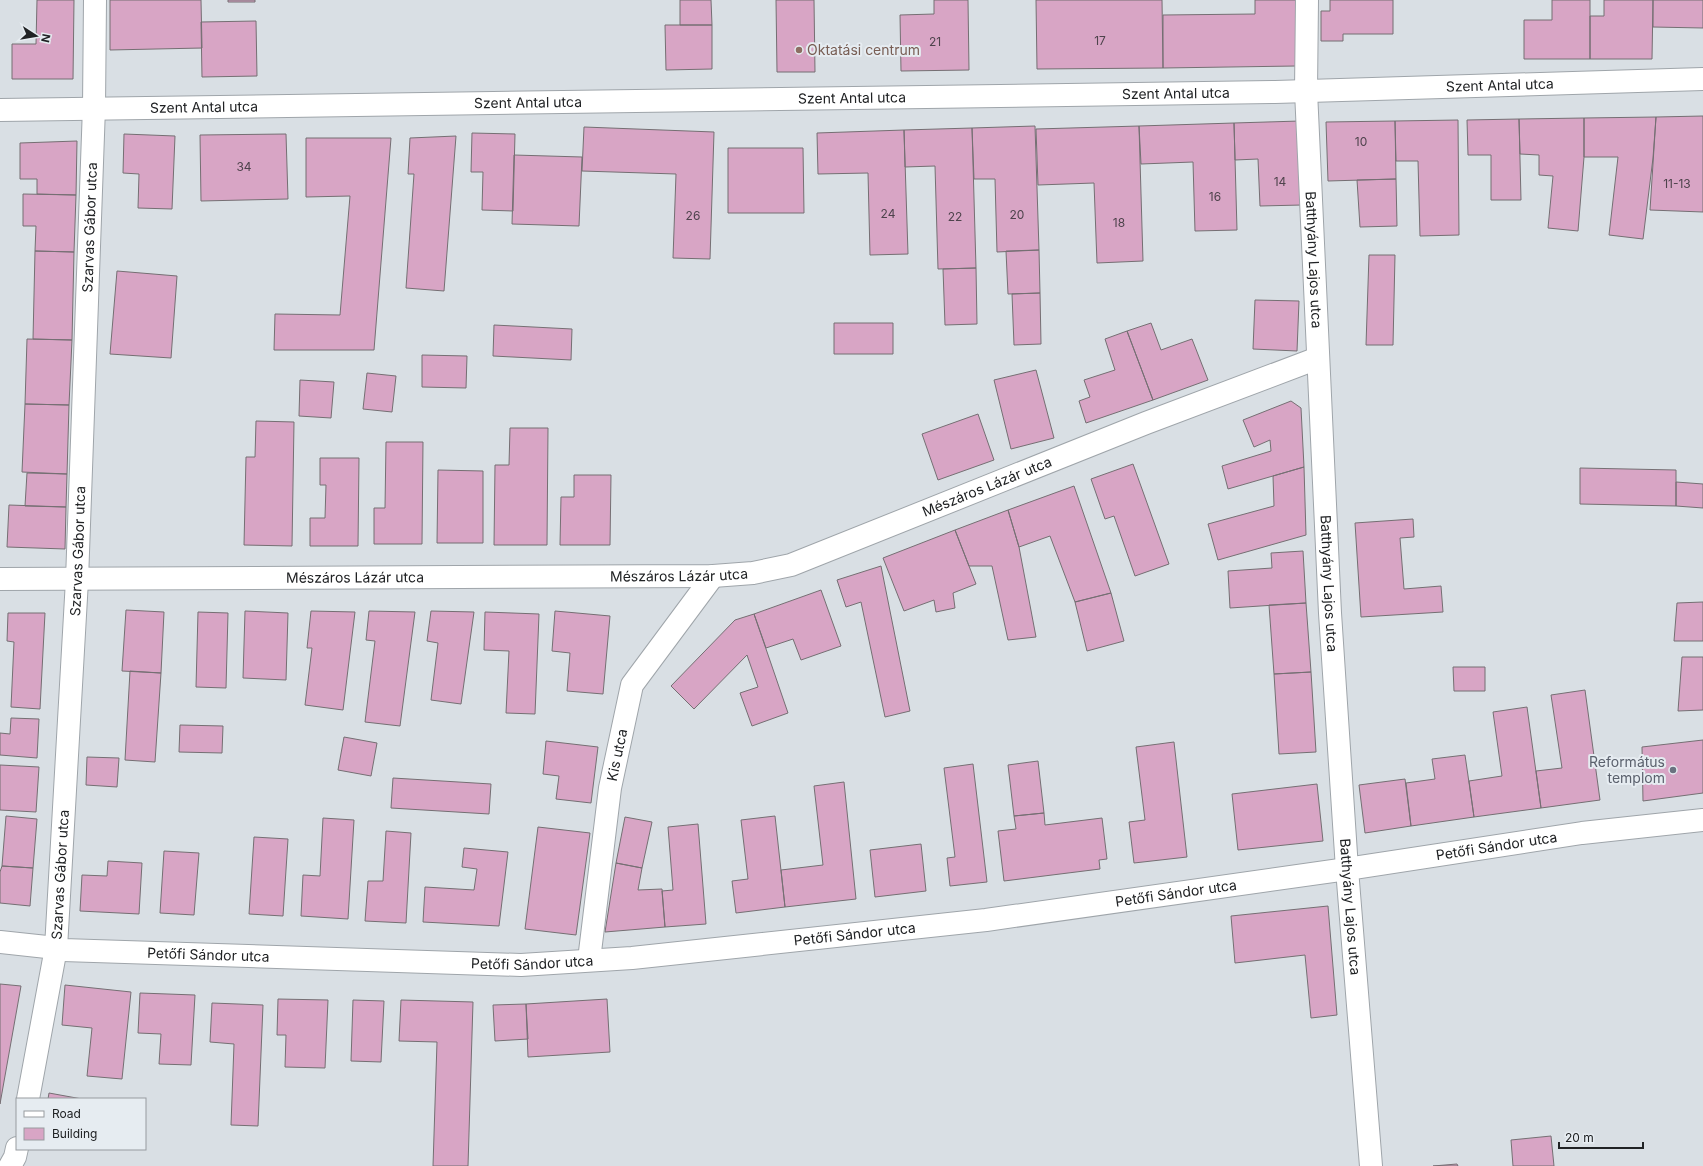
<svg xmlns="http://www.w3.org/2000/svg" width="1703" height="1166" font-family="Inter,sans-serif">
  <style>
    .building { fill: #d8a5c5; stroke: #756f73 }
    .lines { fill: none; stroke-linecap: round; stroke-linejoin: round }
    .minor-casing { stroke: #9fa5aa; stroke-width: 24 }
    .primary-casing { stroke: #9fa5aa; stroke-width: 24 }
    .minor { stroke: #fff; stroke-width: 22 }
    .primary { stroke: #fff; stroke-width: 22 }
    .education-dot { fill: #8d6e63; stroke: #e6ecf1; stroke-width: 1.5 }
    .worship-dot { fill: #6b7280; stroke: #e6ecf1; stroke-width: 1.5 }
    .labels { text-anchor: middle; stroke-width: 4; stroke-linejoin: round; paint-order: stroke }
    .number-label { font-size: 12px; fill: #4e434c }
    .education-label { font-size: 14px; fill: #785e54; stroke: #e6ecf1; text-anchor: start }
    .street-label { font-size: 14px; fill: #202224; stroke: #e6ecf1 }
    .worship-label { font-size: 14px; fill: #5b616d; stroke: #e6ecf1; text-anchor: end }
  </style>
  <rect width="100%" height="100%" fill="#d9dfe4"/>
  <path class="building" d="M37,0H74L73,79H12V44H36Z
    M110,0H201L202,48L110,50Z
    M228,0H255V2H228Z
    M680,0H711L712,25H680Z
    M776,0H814L815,72H777Z
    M934,0H968L969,70L901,71L900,15L934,14Z
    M1036,0H1162L1163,68L1037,69Z
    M1255,0H1296V66L1163,68V15L1255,14Z
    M1330,0H1393V34H1343V41H1321V11H1330Z
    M1552,0H1590V59H1524V20H1552Z
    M1604,0H1653L1652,59H1590V16H1604Z
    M1653,0H1703V28L1653,27Z
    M256,21L257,76L202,77L201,22Z
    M665,25H712V69L666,70Z
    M1703,116V212L1650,210L1656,117Z
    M1656,117L1653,158L1643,239L1609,235L1618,157H1584V118Z
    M1584,118V157L1578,231L1548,228L1553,176L1539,175V155L1520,154L1519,119Z
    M1519,119L1521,200H1491V155H1468L1467,120Z
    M1458,120L1459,235L1420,236L1418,161H1396L1395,121Z
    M1300,121L1302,205L1260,206L1258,159L1235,160L1234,123Z
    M1395,121L1396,179L1328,181L1326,122Z
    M1234,123L1237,230L1195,231L1193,162L1141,164L1139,126Z
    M1035,126L1039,250L997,252L995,179H974L972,128Z
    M1139,126L1143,261L1097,263L1094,183L1038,185L1036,129Z
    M584,127L714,132L710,259L673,258L676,174L582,171Z
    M972,128L976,268L938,269L935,166L905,167L904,130Z
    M904,130L908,254L870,255L868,173L818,174L817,133Z
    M472,133L515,134L513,211L482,210L483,172H471Z
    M124,134L175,136L172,209L138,208L139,174L123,173Z
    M286,134L288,199L201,201L200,135Z
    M456,136L444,291L406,288L414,174H408L410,138Z
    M306,138H391L374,350H274L275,314L340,315L350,196L306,197Z
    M77,141L76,195L37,194V179H20V143Z
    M728,148H803L804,213H728Z
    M514,155L582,157L579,226L512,224Z
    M1396,179L1397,226L1360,227L1357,180Z
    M23,194L76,195L74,252L35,251L36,226H23Z
    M1039,250L1040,293L1008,294L1006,251Z
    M35,251L74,252L72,340L33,339Z
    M1369,255H1395L1393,345H1366Z
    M976,268L977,324L945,325L943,269Z
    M117,271L177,276L171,358L110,354Z
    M1040,293L1041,344L1014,345L1012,294Z
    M1255,300L1299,301L1297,351L1253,349Z
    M834,323H893V354H834Z
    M1151,323L1161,350L1192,339L1208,380L1153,400L1127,331Z
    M494,325L572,329L571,360L493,356Z
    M1127,331L1153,400L1086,423L1079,401L1090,397L1084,380L1115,370L1105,339Z
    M27,339L72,340L69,405L25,404Z
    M422,355L467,356L466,388L422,387Z
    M1036,370L1054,438L1011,449L994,380Z
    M367,373L396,376L392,412L363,409Z
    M300,380L334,382L331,418L299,416Z
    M1291,401L1301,408L1304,467L1228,489L1222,466L1271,451L1270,440L1254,447L1243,420Z
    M25,404L69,405L67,474L22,472Z
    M978,414L994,460L938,480L922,434Z
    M256,421L294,422L292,546L244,545L246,457H255Z
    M510,428H548L547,545H494L495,465H509Z
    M386,442H423L422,544H374V508H385Z
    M320,458H359L358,546H310V518H325L326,485H320Z
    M1133,464L1169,564L1135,576L1114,516L1105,519L1091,479Z
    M1304,467L1306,535L1218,560L1208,524L1274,506L1273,476Z
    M1580,468L1676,470V506L1580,504Z
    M438,470L483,471V543H437Z
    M27,473L67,474L66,507L25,506Z
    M574,475H611L610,545H560L561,497H574Z
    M1676,482L1703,484V508L1676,506Z
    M1074,486L1111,593L1075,602L1050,536L1019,547L1008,510Z
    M9,505L66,507L65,549L7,547Z
    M1008,510L1019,547L1036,637L1008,640L992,566H969L955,530Z
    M1413,519L1414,537L1400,538L1404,589L1441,586L1443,612L1361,617L1355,523Z
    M955,530L976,584L953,593L955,608L936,612L934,600L904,611L883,558Z
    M1303,551L1306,603L1230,608L1228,571L1272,568L1271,553Z
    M881,566L910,711L885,717L861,602L846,607L837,580Z
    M821,590L841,646L801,660L793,639L766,648L754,614Z
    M1111,593L1124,641L1087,651L1075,602Z
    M1703,602V641H1674L1677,603Z
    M1306,603L1311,672L1274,674L1269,605Z
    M126,610L164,612L161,673L122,671Z
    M245,611L288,613L286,680L243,678Z
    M311,611L355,612L343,710L305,705L312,648H307Z
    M369,611L415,612L400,726L365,722L375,641L366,640Z
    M431,611L474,612L461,704L431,700L438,643L427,641Z
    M555,611L610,616L603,694L567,691L570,653L552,651Z
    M198,612L228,613L226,688L196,687Z
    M485,612L539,614L535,714L506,713L509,651L484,650Z
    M8,613H45L40,709L11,707L14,642L7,641Z
    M754,614L788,713L752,726L740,693L758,687L747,655L694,709L671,686L735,620Z
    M1682,657H1703V710L1678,711Z
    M1453,667H1485V691H1454Z
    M130,671L161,673L155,762L125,760Z
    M1311,672L1316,752L1279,754L1274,674Z
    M1585,690L1600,800L1541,808L1536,771L1562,768L1551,695Z
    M1527,707L1541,808L1474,817L1469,781L1502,776L1493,712Z
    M11,718L39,719L37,758L0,755V733L10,734Z
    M180,725L223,726L222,753L179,752Z
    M344,737L377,743L371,776L338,770Z
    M1703,740V793L1643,801L1642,747Z
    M546,741L598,747L591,803L556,799L559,776L543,774Z
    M1174,742L1187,857L1134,863L1129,822L1145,820L1136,747Z
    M1465,755L1474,817L1411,826L1406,783L1435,779L1432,759Z
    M87,757L119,758L117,787L86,785Z
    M1038,761L1044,813L1014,816L1008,765Z
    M973,764L987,882L950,886L947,858L955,857L944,768Z
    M0,765L39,767L36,812L0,810Z
    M393,778L491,784L489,814L391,808Z
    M1405,779L1411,826L1365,833L1359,785Z
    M844,782L856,899L785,907L781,870L823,865L814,786Z
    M1317,784L1323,841L1238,850L1232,794Z
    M1044,813L1045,825L1102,818L1107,859L1099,860L1100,869L1004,881L998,831L1016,829L1014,816Z
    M6,816L37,819L33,868L2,866Z
    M775,816L785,907L736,913L732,881L748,879L741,820Z
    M625,817L652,822L642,868L616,863Z
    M323,818L354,820L348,919L301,916L303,875L320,876Z
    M698,824L706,924L665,927L662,891L673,890L668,827Z
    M538,827L590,833L576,935L525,929Z
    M386,831L411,833L406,923L365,921L368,881H383Z
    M254,837L288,839L283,916L249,914Z
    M921,844L926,891L875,897L870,850Z
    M464,848L508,852L499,926L423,922L425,887L474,890L477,869L462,867Z
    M164,851L199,853L194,915L160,913Z
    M108,861L142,863L139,914L80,911L82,875L107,876Z
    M616,863L642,868L638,890L662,889L665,927L605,932Z
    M2,866L33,868L30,906L0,903V872Z
    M1328,906L1337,1015L1311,1018L1305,955L1235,963L1231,916Z
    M0,984L21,986L0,1104Z
    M65,985L131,992L122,1079L87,1076L92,1028L62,1025Z
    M140,993L195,995L191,1065L159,1064L161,1034L138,1033Z
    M278,999L328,1000L325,1068L285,1067L286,1035H277Z
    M607,999L610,1052L528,1057L526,1004Z
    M353,1000L384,1001L381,1062L351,1061Z
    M401,1000L473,1002L468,1166H433L437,1042L399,1041Z
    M212,1003L263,1005L258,1126L231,1125L234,1044L210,1042Z
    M526,1004L528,1039L495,1041L493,1005Z
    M49,1093L82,1099H48Z
    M1551,1136L1554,1166H1513L1511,1140Z
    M1457,1164L1458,1166H1433Z"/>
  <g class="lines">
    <defs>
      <g id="minor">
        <path id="s1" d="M1307,0L1306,91L1330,613L1347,869L1371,1166"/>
        <path id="s2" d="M0,579L713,576L753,573L791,565L1146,423L1318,358"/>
        <path id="s3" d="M0,942L56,948L63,950L521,965L632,958L986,920L1347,869L1582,833L1703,820"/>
        <path id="s4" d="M589,960L610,788L632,685L713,576"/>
        <path id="s5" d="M28,1099L56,948L77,580L94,107L95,0"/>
        <path d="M10,1166L15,1157L17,1148"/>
      </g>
      <g id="primary">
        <path id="s6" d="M0,110L1275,92L1703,79"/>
      </g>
    </defs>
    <use href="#minor" class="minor-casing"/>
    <use href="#primary" class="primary-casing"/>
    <use href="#minor" class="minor"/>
    <use href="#primary" class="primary"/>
  </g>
  <circle class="education-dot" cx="799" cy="50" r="4"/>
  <circle class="worship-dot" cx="1673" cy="770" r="4"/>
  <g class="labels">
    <g class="number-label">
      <text x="1100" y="45">17</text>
      <text x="935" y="46">21</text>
      <text x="1361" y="146">10</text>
      <text x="244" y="171">34</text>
      <text x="1280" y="186">14</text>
      <text x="1677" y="188">11-13</text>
      <text x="1215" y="201">16</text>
      <text x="888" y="218">24</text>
      <text x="1017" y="219">20</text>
      <text x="693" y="220">26</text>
      <text x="955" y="221">22</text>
      <text x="1119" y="227">18</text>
    </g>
    <g class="education-label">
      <text x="807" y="55">Oktatási centrum</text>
    </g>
    <g class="street-label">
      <text dy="5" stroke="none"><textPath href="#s6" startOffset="1500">Szent Antal utca</textPath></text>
      <text dy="5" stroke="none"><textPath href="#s6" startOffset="1176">Szent Antal utca</textPath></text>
      <text dy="5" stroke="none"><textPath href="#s6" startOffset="852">Szent Antal utca</textPath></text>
      <text dy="5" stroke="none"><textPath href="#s6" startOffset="528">Szent Antal utca</textPath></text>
      <text dy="5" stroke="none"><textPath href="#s6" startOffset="204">Szent Antal utca</textPath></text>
      <text dy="5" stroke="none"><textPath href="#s5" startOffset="875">Szarvas Gábor utca</textPath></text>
      <text dy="5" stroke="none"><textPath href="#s1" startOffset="260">Batthyány Lajos utca</textPath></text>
      <text dy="5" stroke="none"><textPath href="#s2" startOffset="1003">Mészáros Lázár utca</textPath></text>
      <text dy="5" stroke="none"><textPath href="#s5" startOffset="551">Szarvas Gábor utca</textPath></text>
      <text dy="5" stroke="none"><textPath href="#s2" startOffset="679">Mészáros Lázár utca</textPath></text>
      <text dy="5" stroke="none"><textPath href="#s2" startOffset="355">Mészáros Lázár utca</textPath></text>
      <text dy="5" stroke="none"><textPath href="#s1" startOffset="584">Batthyány Lajos utca</textPath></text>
      <text dy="5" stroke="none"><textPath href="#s4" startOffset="207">Kis utca</textPath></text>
      <text dy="5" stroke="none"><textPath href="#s3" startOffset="1505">Petőfi Sándor utca</textPath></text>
      <text dy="5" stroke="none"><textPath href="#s5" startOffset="227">Szarvas Gábor utca</textPath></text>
      <text dy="5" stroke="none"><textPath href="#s3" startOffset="1181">Petőfi Sándor utca</textPath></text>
      <text dy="5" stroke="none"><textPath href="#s1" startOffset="908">Batthyány Lajos utca</textPath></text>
      <text dy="5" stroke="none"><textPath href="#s3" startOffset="857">Petőfi Sándor utca</textPath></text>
      <text dy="5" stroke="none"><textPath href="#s3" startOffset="209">Petőfi Sándor utca</textPath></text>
      <text dy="5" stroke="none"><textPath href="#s3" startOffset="533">Petőfi Sándor utca</textPath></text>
    </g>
    <g class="worship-label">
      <text x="1665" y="767">Református<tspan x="1665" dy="16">templom</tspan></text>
    </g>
  </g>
  <rect x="16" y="1098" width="130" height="52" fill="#e6ecf1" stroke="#979b9f"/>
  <rect x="24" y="1111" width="20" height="6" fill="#ffffff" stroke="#979b9f"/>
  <text x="52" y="1118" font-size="12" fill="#202224">Road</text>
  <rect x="24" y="1128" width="20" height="12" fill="#d8a5c5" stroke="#979b9f"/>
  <text x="52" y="1138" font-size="12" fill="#202224">Building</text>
  <g transform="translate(36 36) rotate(102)" stroke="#e6ecf1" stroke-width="3" paint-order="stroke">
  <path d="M0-3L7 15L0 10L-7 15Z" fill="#202224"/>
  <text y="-6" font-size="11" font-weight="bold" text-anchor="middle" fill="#202224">N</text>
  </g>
  <path d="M1559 1142v6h84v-6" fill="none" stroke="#202224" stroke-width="2"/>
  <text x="1565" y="1142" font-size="12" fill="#202224" stroke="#e6ecf1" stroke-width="3" paint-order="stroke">20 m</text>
</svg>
